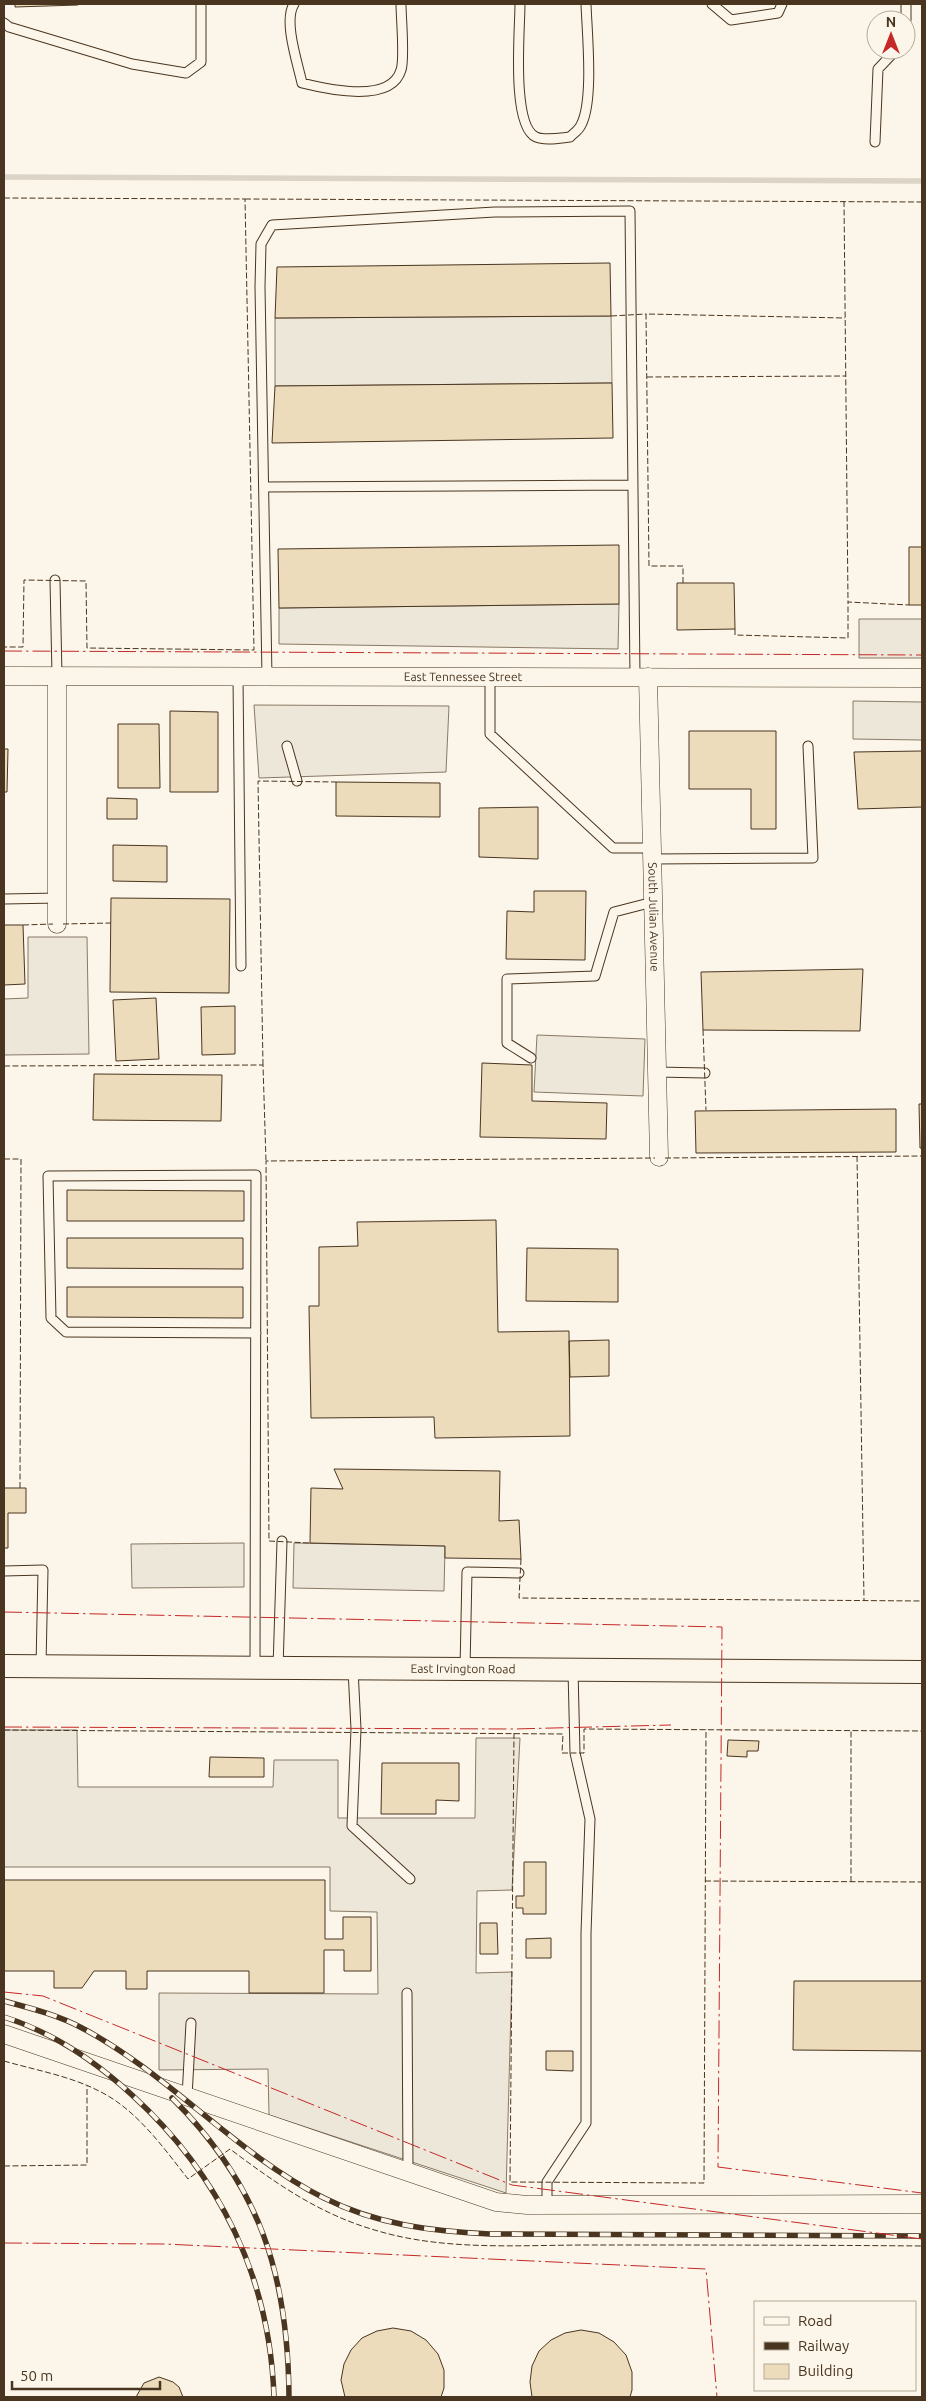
<svg xmlns="http://www.w3.org/2000/svg" width="926" height="2401" font-family="Ubuntu,sans-serif">
  <style>
    .parking { fill: #ede7d9; stroke: #887966 }
    .lines { fill: none; stroke-linecap: round; stroke-linejoin: round }
    .stream { stroke: #dcd4c6; stroke-width: 5.5 }
    .building { fill: #ecdcbc; stroke: #4a3520 }
    .service-casing { stroke: #4a3520; stroke-width: 11 }
    .minor-casing { stroke: #4a3520; stroke-width: 19 }
    .tertiary-casing { stroke: #4a3520; stroke-width: 24 }
    .service { stroke: #fbf6e9; stroke-width: 9 }
    .minor { stroke: #fbf6e9; stroke-width: 18 }
    .tertiary { stroke: #fbf6e9; stroke-width: 22 }
    .rail-casing { stroke: #4a3520; stroke-width: 5.5 }
    .rail { stroke: #fbf6e9; stroke-width: 4; stroke-dasharray: 11; stroke-linecap: butt }
    .fence { stroke: #4a3520; stroke-width: 1; stroke-dasharray: 6 2.5; stroke-linecap: butt }
    .power { stroke: #c62828; stroke-width: 1; stroke-dasharray: 18 4 2.5 4; stroke-linecap: butt }
    .labels { text-anchor: middle; stroke-width: 4; stroke-linejoin: round; paint-order: stroke }
    .street-label { font-size: 12px; fill: #4a3520; stroke: #fbf6e9 }
  </style>
  <rect width="100%" height="100%" fill="#fbf6e9"/>
  <path class="parking" d="M611,316L612,383L275,386V318Z
    M619,604L618,649L279,644V608Z
    M859,619H922V658H859Z
    M853,701L922,702V740L853,739Z
    M254,705L449,706L446,772L259,778Z
    M28,937H87L89,1054L4,1055V999L28,998Z
    M537,1035L645,1039L643,1096L534,1092Z
    M244,1543V1587L132,1588L131,1544Z
    M294,1543L445,1546L444,1591L293,1588Z
    M4,1730H77L78,1787H273L274,1760H338V1818H475L476,1738H520L512,1890L477,1891L476,1973L512,1972L506,2193L269,2115L268,2069L159,2070V1993L378,1994L377,1912L330,1911V1867H4Z"/>
  <g class="lines">
    <path class="stream" d="M4,177L922,181"/>
  </g>
  <path class="building" d="M15,4H78V5L15,7Z
    M610,263L611,316L275,318L277,267Z
    M612,383L613,438L272,443L275,386Z
    M619,545V604L279,608L278,549Z
    M909,547H922V605H909Z
    M677,583H734L735,629L677,630Z
    M170,711L218,712V792H170Z
    M118,724H159L160,788H118Z
    M689,731H776V829H751V789H689Z
    M4,749H8L7,792H4Z
    M922,751V807L858,809L854,752Z
    M336,782L440,783V817L336,816Z
    M107,798L137,799V819H107Z
    M538,807V859L479,857V808Z
    M113,845L167,846V882L113,881Z
    M534,891H586L585,960L506,959L507,911L534,912Z
    M111,898L230,899L229,993L110,992Z
    M4,925H23L25,984L4,985Z
    M863,969L860,1031L703,1030L701,972Z
    M156,998L159,1059L116,1061L113,1000Z
    M235,1006V1054L202,1055L201,1007Z
    M482,1063L532,1065V1101L607,1103L606,1139L480,1137Z
    M94,1074L222,1075L221,1121L93,1120Z
    M919,1104H922V1148H920Z
    M896,1109V1152L696,1153L695,1111Z
    M67,1190L244,1191V1221H67Z
    M496,1220L498,1332L569,1331L570,1436L435,1438L434,1417L311,1418L309,1306H319V1247L358,1246L357,1222Z
    M67,1238H243V1269L67,1268Z
    M527,1248L618,1249V1302L526,1301Z
    M67,1287H243V1318L67,1317Z
    M609,1340V1376L570,1377L569,1341Z
    M334,1469L500,1471L499,1521L519,1520L521,1559L445,1558V1546L310,1543L311,1488L343,1489Z
    M4,1488H26V1513H8V1548H4Z
    M728,1740L759,1741L758,1751H747V1757L727,1756Z
    M210,1757L264,1758V1777H209Z
    M382,1763H459V1801L436,1800V1814H381Z
    M524,1862H546V1914H523V1908H516V1896H524Z
    M4,1880H325V1939H343V1917H371V1971H344V1950H324V1993H249V1971H147V1989H126V1971H94L82,1988H54V1971H4Z
    M480,1923H497L498,1954H480Z
    M551,1938V1958H526V1939Z
    M794,1981H922V2051L793,2050Z
    M546,2051H573V2071L546,2070Z
    M393,2328L411,2331L426,2340L438,2354L444,2370V2388L441,2397H345L341,2380L344,2364L351,2350L362,2338L377,2331Z
    M581,2330L599,2333L614,2342L626,2355L632,2372V2390L630,2397H532L530,2382L532,2366L539,2351L551,2340L565,2333Z
    M159,2377L173,2382L179,2387L183,2397H136L144,2383Z"/>
  <g class="lines">
    <defs>
      <path id="service" d="M294,4C283,21 298,64 302,83C326,89 391,104 401,70C405,59 401,18 401,4
        M520,4C520,29 511,126 536,137C545,141 560,138 570,137C574,133 579,130 581,125C594,101 587,33 586,4
        M712,4L731,20L778,13L782,4
        M906,20V4
        M4,23L9,27L132,64L186,73L201,62V4
        M875,142L878,69L896,50
        M264,487L632,485
        M55,580L57,676
        M238,677L241,966
        M267,677L260,287L261,244L272,225L495,212L630,211L635,677
        M490,677V734L613,848H652
        M287,746L297,781
        M652,859L813,858L808,746
        M4,899L58,898
        M531,1058L507,1043V979L595,976L614,912L653,902
        M657,1072L705,1073
        M4,1571L43,1570L41,1666
        M255,1668L256,1175L48,1176L51,1318L66,1332L256,1333
        M278,1668L282,1541
        M353,1669L356,1729L352,1826L410,1879
        M465,1669L467,1572L519,1573
        M407,1993L408,2171
        M187,2097L191,2023
        M547,2205V2182L586,2123V1933L590,1819L575,1753L573,1670"/>
      <g id="minor">
        <path id="s1" d="M4,676L922,678"/>
        <path d="M57,676V924"/>
        <path id="s2" d="M648,677L659,1157"/>
        <path d="M4,2034L496,2202L527,2205L922,2204"/>
      </g>
      <g id="tertiary">
        <path id="s3" d="M4,1666L922,1672"/>
      </g>
    </defs>
    <use href="#service" class="service-casing"/>
    <use href="#minor" class="minor-casing"/>
    <use href="#tertiary" class="tertiary-casing"/>
    <use href="#service" class="service"/>
    <use href="#minor" class="minor"/>
    <use href="#tertiary" class="tertiary"/>
    <defs>
      <path id="rail" d="M4,2001C30,2008 58,2015 82,2028C169,2074 236,2154 324,2198C378,2225 431,2231 490,2234L922,2236
        M4,2017C52,2032 94,2060 132,2095C220,2175 270,2278 274,2397
        M172,2098C260,2186 288,2274 289,2397"/>
    </defs>
    <use href="#rail" class="rail-casing"/>
    <use href="#rail" class="rail"/>
    <path class="fence" d="M4,198L245,199L254,650L87,648L86,581L24,580L23,647H4
      M245,199L922,202
      M844,201L848,602
      M611,316L646,314
      M647,377L846,376
      M683,583V566H649L646,314L845,318
      M735,629V635L848,638V602L909,605
      M63,924L111,923
      M23,925L53,924
      M703,1030L706,1110
      M263,1065L258,781L336,782
      M4,1066L263,1065L266,1161
      M857,1156L864,1600
      M665,1158L922,1156
      M4,1159H21L20,1488
      M309,1543L269,1541L266,1161L655,1158
      M521,1559L519,1598L922,1601
      M4,1730L563,1734L562,1753H584V1729L922,1731
      M514,1733L510,2182L704,2183L706,1729
      M705,1881L922,1882
      M851,1882V1730
      M4,2061C35,2070 70,2076 99,2091C136,2109 163,2147 188,2179L230,2149C278,2185 321,2215 378,2231C446,2251 520,2245 589,2245C700,2245 811,2245 922,2246
      M4,2166L87,2165V2086"/>
    <path class="power" d="M4,651L922,655
      M4,1612L722,1627L718,2167L922,2193
      M4,1727L514,1729L671,1725
      M4,1992L43,1996L512,2185L922,2239
      M4,2243L164,2244L706,2269L717,2397"/>
  </g>
  <g class="labels">
    <g class="street-label">
      <text dy="4" stroke="none"><textPath href="#s1" startOffset="459">East Tennessee Street</textPath></text>
      <text dy="4" stroke="none"><textPath href="#s2" startOffset="240">South Julian Avenue</textPath></text>
      <text dy="4" stroke="none"><textPath href="#s3" startOffset="459">East Irvington Road</textPath></text>
    </g>
  </g>
  <rect width="926" height="2401" fill="none" stroke="#4a3520" stroke-width="10"/>
  <rect x="754" y="2301" width="162" height="90" fill="#fbf6e9" stroke="#b4a999"/>
  <rect x="764" y="2317" width="25" height="8" fill="#fbf6e9" stroke="#b4a999"/>
  <text x="798" y="2326" font-size="15" fill="#4a3520">Road</text>
  <rect x="764" y="2342" width="25" height="8" fill="#4a3520" stroke="#b4a999"/>
  <text x="798" y="2351" font-size="15" fill="#4a3520">Railway</text>
  <rect x="764" y="2364" width="25" height="15" fill="#ecdcbc" stroke="#b4a999"/>
  <text x="798" y="2376" font-size="15" fill="#4a3520">Building</text>
  <g transform="translate(891 35)"><circle r="24" fill="#fbf6e9" stroke="#b4a999"/>
  <path d="M0-4L9 19L0 12L-9 19Z" fill="#c62828"/>
  <text y="-8" font-size="14" font-weight="bold" text-anchor="middle" fill="#4a3520">N</text>
  </g>
  <path d="M12 2381v8h148v-8" fill="none" stroke="#4a3520" stroke-width="2.5"/>
  <text x="20" y="2381" font-size="15" fill="#4a3520" stroke="#fbf6e9" stroke-width="4" paint-order="stroke">50 m</text>
</svg>
